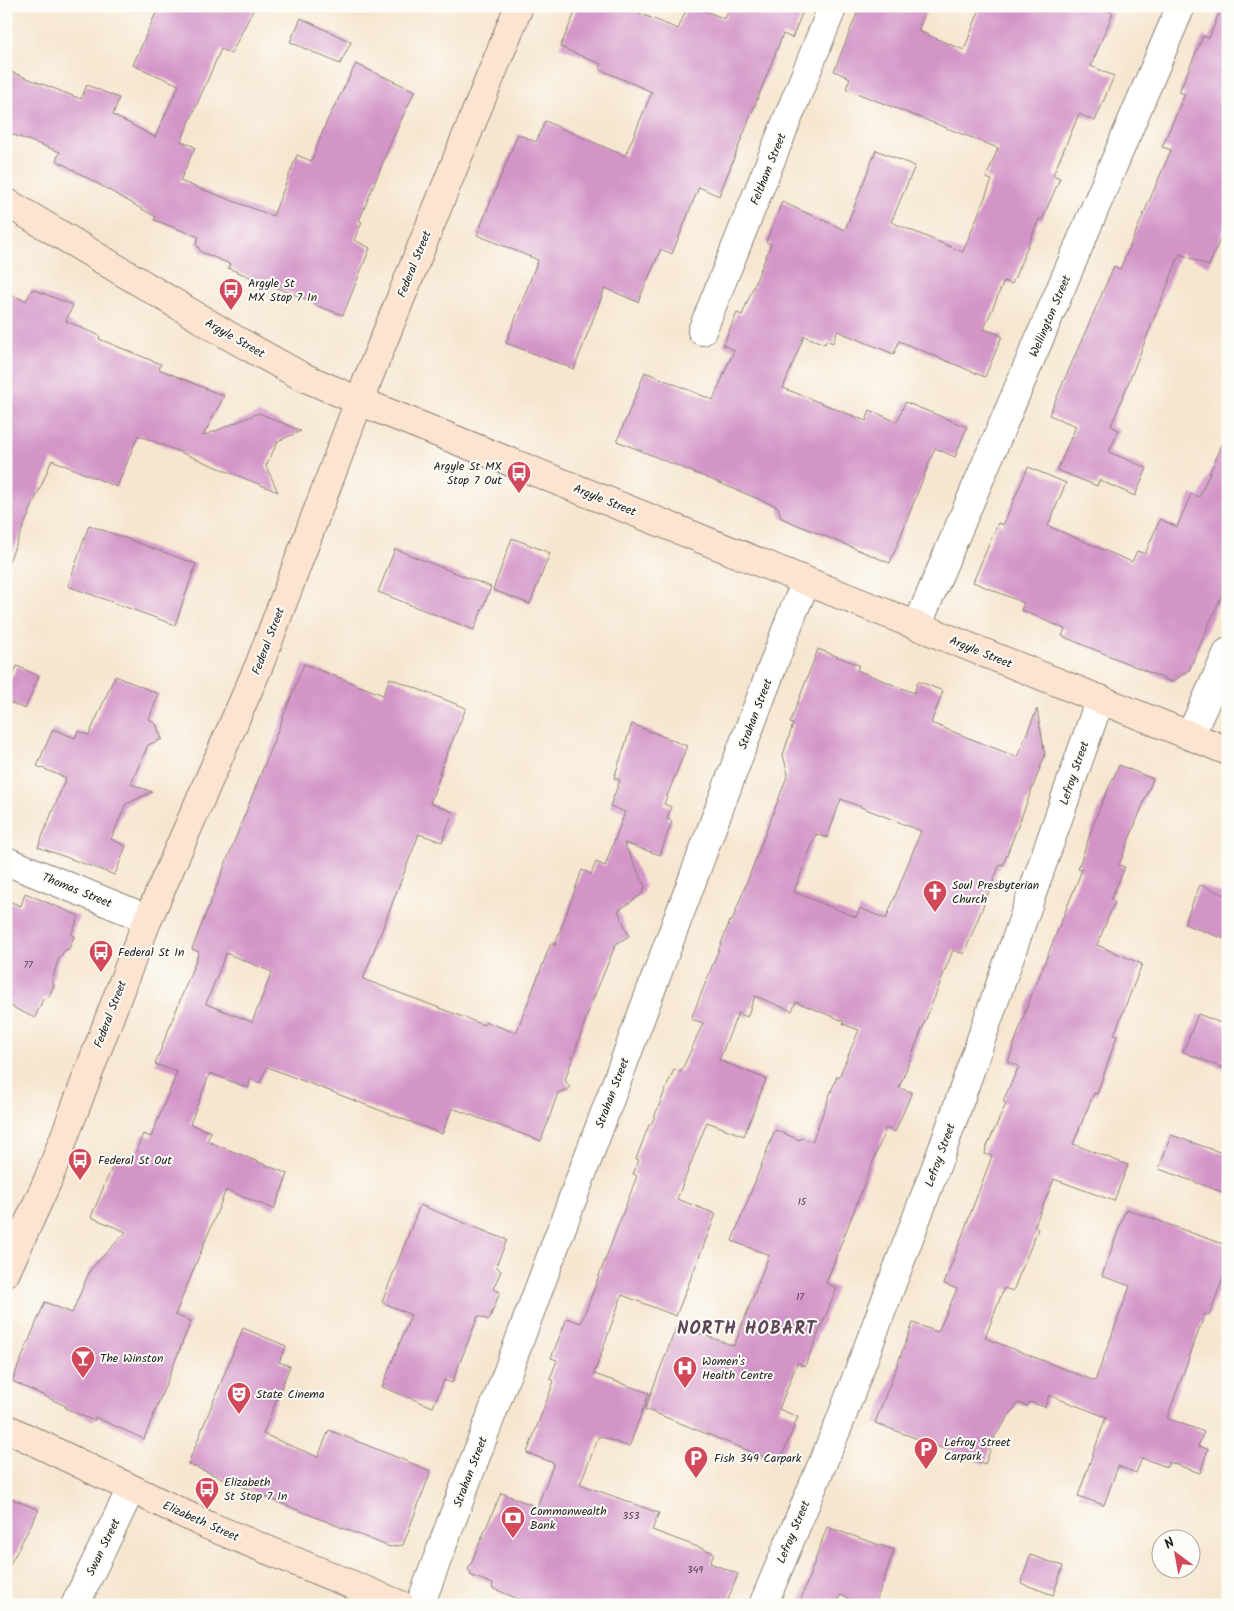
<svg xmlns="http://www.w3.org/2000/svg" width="1234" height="1611" font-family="Kalam,sans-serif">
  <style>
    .building { fill: #d394c8; fill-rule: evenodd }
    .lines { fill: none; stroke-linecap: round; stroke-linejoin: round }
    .street-casing { stroke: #898176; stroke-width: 30 }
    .secondary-casing { stroke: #898176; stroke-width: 30 }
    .street { stroke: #fff; stroke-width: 28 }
    .secondary { stroke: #fde4d0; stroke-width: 28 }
    .labels { text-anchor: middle; stroke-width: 4; stroke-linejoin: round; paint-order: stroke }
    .number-label { font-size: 10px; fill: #4a3a47 }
    .street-label { font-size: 12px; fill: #1c1c1c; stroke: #fdfcf7 }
    .poi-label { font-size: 12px; fill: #1c1c1c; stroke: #fdfcf7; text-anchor: start }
    .district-label { font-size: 18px; font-weight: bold; letter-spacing: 1px; fill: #5c4658; stroke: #fdfcf7 }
  </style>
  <rect width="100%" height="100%" fill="#fdfcf7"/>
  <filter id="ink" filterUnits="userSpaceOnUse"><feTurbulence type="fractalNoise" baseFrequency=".02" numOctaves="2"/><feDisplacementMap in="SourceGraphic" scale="10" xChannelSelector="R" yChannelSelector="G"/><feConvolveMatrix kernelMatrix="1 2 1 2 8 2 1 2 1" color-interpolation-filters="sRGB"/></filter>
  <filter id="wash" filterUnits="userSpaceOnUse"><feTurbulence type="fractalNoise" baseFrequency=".0096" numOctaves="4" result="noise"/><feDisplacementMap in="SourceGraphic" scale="20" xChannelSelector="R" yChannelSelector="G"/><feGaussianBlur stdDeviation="1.12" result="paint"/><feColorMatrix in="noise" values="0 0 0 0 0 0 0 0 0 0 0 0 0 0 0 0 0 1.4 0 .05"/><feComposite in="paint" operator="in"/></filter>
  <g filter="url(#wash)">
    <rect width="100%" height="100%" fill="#f6e6d0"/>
    <g id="blocks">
      <path class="building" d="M159,6H255L231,54L221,49L181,141L195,147L180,181L273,216L297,155L311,161L327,121L356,64L415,91L394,135L359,221L362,222L354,240L370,248L343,315L314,305L315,303L228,268L230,264L201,252L196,243L199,237L154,220L156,217L56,160L60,152L6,132V70L81,99L87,85L119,98L113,115L155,137L179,85L133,65Z
        M578,6H622L678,29L688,6H693L725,19L730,6H805L792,38L783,34L719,196L699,187L672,254L661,249L638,302L605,288L574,369L506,343L538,260L477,235L518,134L536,142L545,121L625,156L652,92L599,69L601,64L560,47Z
        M860,6H928L918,31L964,50L981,6H1098L1113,13L1091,66L1114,76L1095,121L1079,114L1053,175L1060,178L1042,220L1039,219L1012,284L1004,281L984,329L1002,336L985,377L899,341L894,354L837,331L833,343L826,340L825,344L804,336L783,388L866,421L870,410L897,422L905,402L967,427L955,457L935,448L890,563L781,518L778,507L617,441L645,372L713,400L734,350L723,345L737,313L742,315L771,244L766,242L782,202L845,230L876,150L915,166L891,222L963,252L992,180L986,178L998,148L846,89L850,78L834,71Z
        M1222,6H1228V219L1209,266L1180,254L1111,426L1119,430L1109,452L1147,468L1135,496L1099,480L1097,486L1057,470L1076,426L1049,415L1114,266L1120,269L1171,150L1162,147L1185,94L1179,92L1203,36L1209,38Z
        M301,18L351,42L340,64L290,42Z
        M32,289L73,305L66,321L100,336L99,339L158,363L161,364L159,369L224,396L203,436L259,413L301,431L278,441L266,466L278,492L138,435L117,487L52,460L6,568V293L26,301Z
        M1228,432V581L1189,670L1172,682L1062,636L1065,629L1021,610L1024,603L973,582L998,523L1003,525L1028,467L1066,483L1048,526L1132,562L1137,551L1145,554L1160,519L1177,527L1191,494L1199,497Z
        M89,525L196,564L175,625L68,586Z
        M512,538L550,553L530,604L493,590Z
        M395,549L491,587L474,630L378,592Z
        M818,649L859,665L857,670L914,693L918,681L943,691L931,723L1017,757L1037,709L1045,755L1003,865L1000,864L964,954L953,950L899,1088L912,1092L895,1132L886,1128L826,1283L837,1288L805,1366L797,1363L779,1409L798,1417L779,1463L645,1409L677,1325L734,1346L769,1255L732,1241L775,1130L800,1140L801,1138L812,1142L837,1076L839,1077L859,1030L843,1024L844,1021L796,1002L792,1011L755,996L747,1017L738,1013L719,1060L766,1079L744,1136L707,1122L677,1199L716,1214L676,1316L622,1295L594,1374L649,1393L629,1447L599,1436L580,1484L659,1513L652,1530L714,1553L710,1563L738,1574L726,1605H533L492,1588L493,1584L470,1575L471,1572L468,1570L501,1493L537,1507L554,1463L527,1453L554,1381L550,1379L557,1360L551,1358L567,1318L581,1323L637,1176L633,1174L639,1160L636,1159L649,1125H651L674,1069L681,1072L703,1023L691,1019L730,921H732L788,774L783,755L793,724L790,723ZM841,799L921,831L886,919L860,908L856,917L794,892L816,834L827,838Z
        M304,664L383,695L390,678L466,708L439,773H441L430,803L453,812L442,842L419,834L363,979L484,1025L486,1022L516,1033L551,943L555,945L582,870L591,874L596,862L605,866L625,812L610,806L620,780L614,778L632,724L687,746L664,804L671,807L667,819L672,821L660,855L624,843L645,886L642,894L618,911L629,936L616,944L591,1004L565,1080L570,1088L558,1093L541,1141L452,1108L442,1134L267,1067L260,1083L251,1079L248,1088L210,1073L190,1124L211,1132L207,1141L288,1174L274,1209L226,1190L175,1315L191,1321L144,1439L95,1417L94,1421L65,1408L66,1406L12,1381L45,1302L72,1313L90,1270L126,1232L91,1217L116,1158L131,1164L143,1134L151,1137L177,1072L155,1064L199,952L192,949ZM226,953L272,972L252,1022L206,1004Z
        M17,666L39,676L25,709L6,701V691Z
        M115,676L159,694L149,719L156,724L162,739L148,745L131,784L152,792L126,804L111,839L126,846L115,875L38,847L66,778L37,766L53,729L75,738L78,731L89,735Z
        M1119,765L1153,779L1119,865L1125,867L1111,899L1115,901L1097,945L1142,964L1114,1035L1117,1036L1097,1094L1094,1093L1073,1144L1128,1165L1114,1201L1054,1179L1034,1227L1038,1229L1013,1291L1004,1288L985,1338L1095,1381L1130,1286L1102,1276L1126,1209L1228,1246V1266L1209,1315L1205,1314L1167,1418L1204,1432L1198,1446L1208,1449L1200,1473L1169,1462L1167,1467L1142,1458L1136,1473L1118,1466L1104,1505L1078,1496L1106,1417L1049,1395L1045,1407L1029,1402L1027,1406L1018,1403L995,1436L985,1464L875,1423L913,1323L938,1332L957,1289L944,1284L992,1156L985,1154L986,1148L1006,1104L1003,1101L1019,1066L1008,1062L1028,1004L1082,870L1078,869L1097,814Z
        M1200,885L1228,896V940L1184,924Z
        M25,893L79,916L72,933L74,937L69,949L65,950L58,960L52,981L54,985L49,997L43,999L35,1018L6,1004V900L21,906Z
        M1198,1014L1228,1026V1070L1183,1052Z
        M1171,1135L1228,1155V1194L1159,1169Z
        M420,1205L507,1240L496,1266L501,1271L493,1289L500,1292L489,1320L478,1316L452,1383L444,1380L433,1407L382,1387L411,1315L382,1302Z
        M243,1328L286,1346L279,1362L290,1366L263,1434L318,1457L329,1430L431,1471L403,1545L390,1547L253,1492V1491L188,1464Z
        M6,1496L39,1510L6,1572Z
        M827,1527L894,1550L875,1605H867L840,1595L837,1605H799Z
        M1030,1555L1063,1566L1053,1595L1021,1583Z"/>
    </g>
  </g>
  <g filter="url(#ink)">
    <use href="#blocks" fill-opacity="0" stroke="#898176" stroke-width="1"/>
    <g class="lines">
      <defs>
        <path id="street" d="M702,331L833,6
          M917,626L1181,6
          M1190,736L1228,652
          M6,861L148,919
          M75,1605L131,1489
          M420,1605L793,612L806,582
          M763,1605L839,1424L943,1148L1100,699"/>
        <path id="secondary" d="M6,202L231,337L301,376L359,401L1228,751
          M6,1272L48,1180L126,974L148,919L260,663L359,401L519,6
          M6,1428L207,1525L401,1605"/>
      </defs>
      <use href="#street" class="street-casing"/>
      <use href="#secondary" class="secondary-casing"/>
      <use href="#street" class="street"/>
      <use href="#secondary" class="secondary"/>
    </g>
  </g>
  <defs>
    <symbol id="bus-pin" viewBox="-11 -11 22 30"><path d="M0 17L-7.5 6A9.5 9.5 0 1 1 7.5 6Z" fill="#d1495b" stroke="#fdfcf7"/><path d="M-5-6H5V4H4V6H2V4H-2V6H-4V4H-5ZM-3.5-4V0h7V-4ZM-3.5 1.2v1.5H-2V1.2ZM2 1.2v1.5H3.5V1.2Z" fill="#fff"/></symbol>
    <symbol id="church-pin" viewBox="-11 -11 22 30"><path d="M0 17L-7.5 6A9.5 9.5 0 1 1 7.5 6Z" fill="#d1495b" stroke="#fdfcf7"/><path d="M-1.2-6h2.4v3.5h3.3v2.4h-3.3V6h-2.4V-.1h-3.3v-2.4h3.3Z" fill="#fff"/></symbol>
    <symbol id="bar-pin" viewBox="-11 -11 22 30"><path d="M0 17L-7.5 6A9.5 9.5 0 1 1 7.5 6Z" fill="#d1495b" stroke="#fdfcf7"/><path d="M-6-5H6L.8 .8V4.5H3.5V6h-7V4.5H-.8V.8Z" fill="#fff"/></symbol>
    <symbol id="hospital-pin" viewBox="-11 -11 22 30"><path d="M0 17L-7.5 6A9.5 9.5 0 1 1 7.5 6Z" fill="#d1495b" stroke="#fdfcf7"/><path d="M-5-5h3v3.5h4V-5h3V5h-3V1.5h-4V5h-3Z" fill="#fff"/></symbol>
    <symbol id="theatre-pin" viewBox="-11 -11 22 30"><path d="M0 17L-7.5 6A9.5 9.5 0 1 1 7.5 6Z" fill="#d1495b" stroke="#fdfcf7"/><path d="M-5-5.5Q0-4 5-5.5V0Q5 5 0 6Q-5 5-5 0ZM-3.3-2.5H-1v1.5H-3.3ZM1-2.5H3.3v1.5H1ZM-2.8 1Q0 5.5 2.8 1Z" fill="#fff"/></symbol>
    <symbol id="parking-pin" viewBox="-11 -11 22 30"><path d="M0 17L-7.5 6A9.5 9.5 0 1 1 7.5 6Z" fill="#d1495b" stroke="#fdfcf7"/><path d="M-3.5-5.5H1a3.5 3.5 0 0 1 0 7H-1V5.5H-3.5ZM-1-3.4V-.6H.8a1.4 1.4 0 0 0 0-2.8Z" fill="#fff"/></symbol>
    <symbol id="bank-pin" viewBox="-11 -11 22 30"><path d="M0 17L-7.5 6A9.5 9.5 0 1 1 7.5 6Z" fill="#d1495b" stroke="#fdfcf7"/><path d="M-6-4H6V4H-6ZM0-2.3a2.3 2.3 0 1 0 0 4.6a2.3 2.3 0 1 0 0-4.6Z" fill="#fff"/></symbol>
  </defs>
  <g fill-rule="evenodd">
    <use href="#bus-pin" x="217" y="276" width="28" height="38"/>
    <use href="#bus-pin" x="505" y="459" width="28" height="38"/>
    <use href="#church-pin" x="921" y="878" width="28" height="38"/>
    <use href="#bus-pin" x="87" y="938" width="28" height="38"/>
    <use href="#bus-pin" x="66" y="1146" width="28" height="38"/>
    <use href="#bar-pin" x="69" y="1344" width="28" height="38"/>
    <use href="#hospital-pin" x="671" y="1354" width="28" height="38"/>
    <use href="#theatre-pin" x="225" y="1380" width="28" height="38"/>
    <use href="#parking-pin" x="912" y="1435" width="28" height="38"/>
    <use href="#parking-pin" x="682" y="1444" width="28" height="38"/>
    <use href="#bus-pin" x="193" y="1475" width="28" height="38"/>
    <use href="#bank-pin" x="499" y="1504" width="28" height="38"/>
  </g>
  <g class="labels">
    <g class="number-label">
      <text x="28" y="968">77</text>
      <text x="802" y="1205">15</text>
      <text x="800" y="1300">17</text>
      <text x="631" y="1519">353</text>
      <text x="695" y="1573">349</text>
    </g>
    <g class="street-label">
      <text transform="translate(768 169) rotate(-68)" y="4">Feltham Street</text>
      <text transform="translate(414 264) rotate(-68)" y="4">Federal Street</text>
      <text transform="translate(1050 316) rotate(-67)" y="4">Wellington Street</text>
      <text transform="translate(235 338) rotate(30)" y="4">Argyle Street</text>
      <text transform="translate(605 500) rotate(22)" y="4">Argyle Street</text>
      <text transform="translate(268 641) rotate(-69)" y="4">Federal Street</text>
      <text transform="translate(981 652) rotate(22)" y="4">Argyle Street</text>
      <text transform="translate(755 714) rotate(-69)" y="4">Strahan Street</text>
      <text transform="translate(1074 773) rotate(-71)" y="4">Lefroy Street</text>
      <text transform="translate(77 890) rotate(22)" y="4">Thomas Street</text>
      <text transform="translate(110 1014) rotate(-69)" y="4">Federal Street</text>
      <text transform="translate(612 1093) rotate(-69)" y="4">Strahan Street</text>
      <text transform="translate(940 1155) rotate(-70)" y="4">Lefroy Street</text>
      <text transform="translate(470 1472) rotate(-69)" y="4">Strahan Street</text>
      <text transform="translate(201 1521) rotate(24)" y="4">Elizabeth Street</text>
      <text transform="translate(793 1532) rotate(-67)" y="4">Lefroy Street</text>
      <text transform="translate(103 1547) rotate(-64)" y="4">Swan Street</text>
    </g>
    <g class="poi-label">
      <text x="248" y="287">Argyle St<tspan x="248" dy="14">MX Stop 7 In</tspan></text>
      <text x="502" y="470" text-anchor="end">Argyle St MX<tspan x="502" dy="14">Stop 7 Out</tspan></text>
      <text x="952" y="889">Soul Presbyterian<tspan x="952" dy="14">Church</tspan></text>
      <text x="118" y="956">Federal St In</text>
      <text x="98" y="1164">Federal St Out</text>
      <text x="100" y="1362">The Winston</text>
      <text x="702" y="1365">Women's<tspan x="702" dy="14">Health Centre</tspan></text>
      <text x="256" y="1398">State Cinema</text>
      <text x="944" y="1446">Lefroy Street<tspan x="944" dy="14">Carpark</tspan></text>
      <text x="714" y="1462">Fish 349 Carpark</text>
      <text x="224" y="1486">Elizabeth<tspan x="224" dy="14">St Stop 7 In</tspan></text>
      <text x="530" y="1515">Commonwealth<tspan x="530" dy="14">Bank</tspan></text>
    </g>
    <g class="district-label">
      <text x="747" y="1334">NORTH HOBART</text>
    </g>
  </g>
  <rect width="1234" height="1611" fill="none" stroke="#fdfcf7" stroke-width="25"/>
  <g transform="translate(1176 1554) rotate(328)"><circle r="24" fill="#fdfcf7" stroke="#a3a29f"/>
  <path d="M0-4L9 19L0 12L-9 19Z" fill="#d1495b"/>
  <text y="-8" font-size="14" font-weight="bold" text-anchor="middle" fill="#1c1c1c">N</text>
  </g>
</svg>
